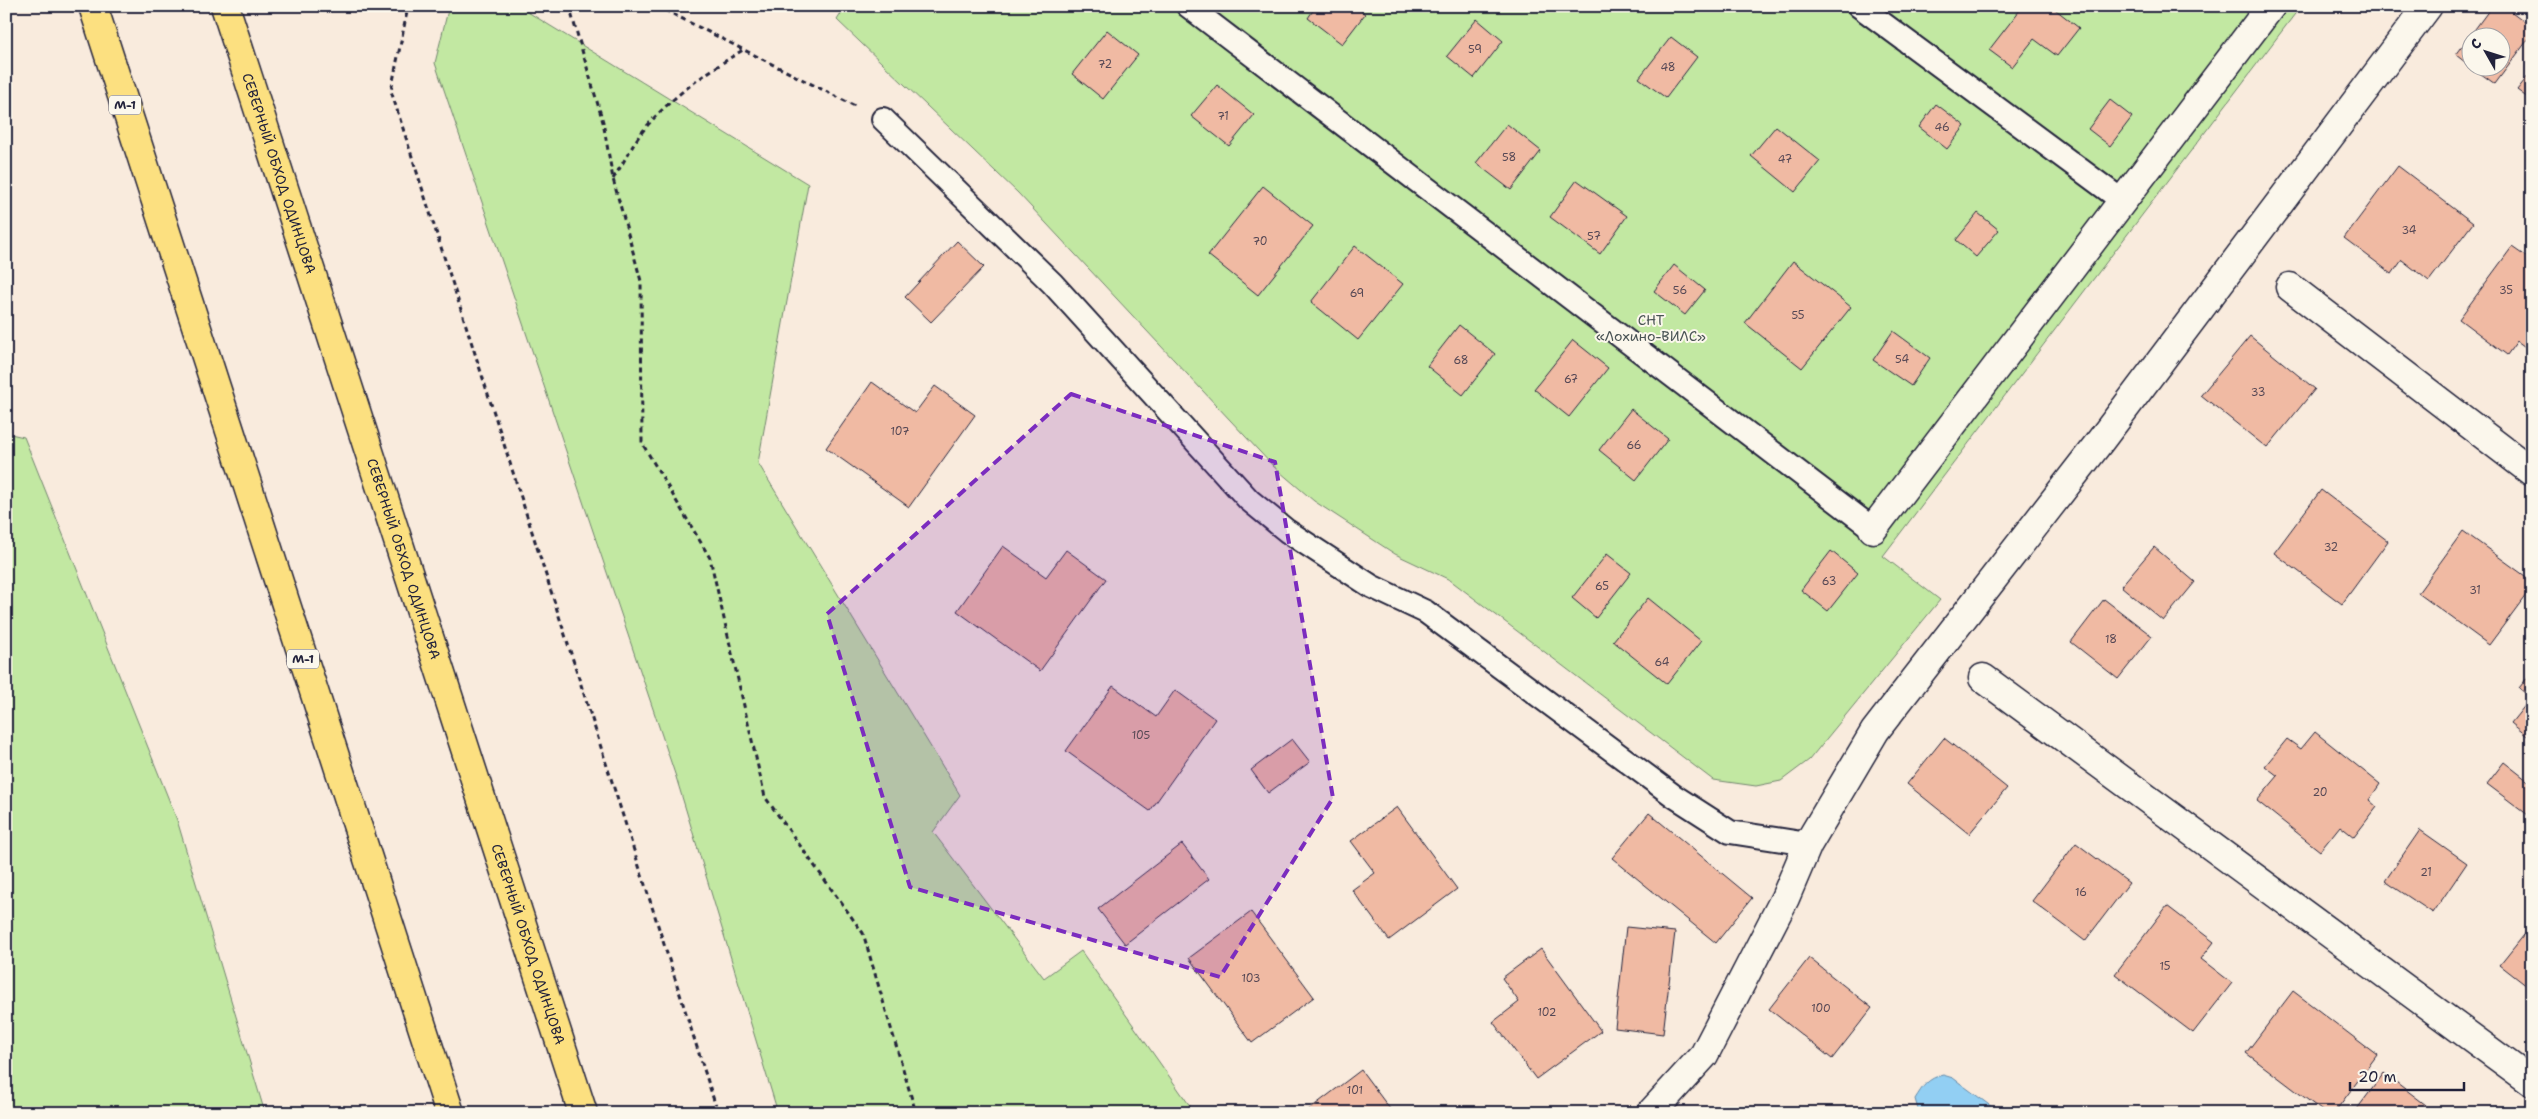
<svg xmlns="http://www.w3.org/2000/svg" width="2538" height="1119" font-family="'Shantell Sans',sans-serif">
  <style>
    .green { fill: #c2e8a2; stroke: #72856e }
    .water { fill: #92cff3; stroke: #658aa9 }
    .building { fill: #f0baa3; stroke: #22223b }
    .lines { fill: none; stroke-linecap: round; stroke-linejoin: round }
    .service-casing { stroke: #22223b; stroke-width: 26 }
    .minor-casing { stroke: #22223b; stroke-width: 31 }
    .trunk-casing { stroke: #22223b; stroke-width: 31 }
    .path { stroke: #22223b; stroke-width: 3; stroke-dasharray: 5 4; stroke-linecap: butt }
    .service { stroke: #fbf7ec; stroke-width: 22 }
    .minor { stroke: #fbf7ec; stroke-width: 28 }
    .trunk { stroke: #fce080; stroke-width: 28 }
    .marked { fill: #7b2cbf; fill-opacity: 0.2; stroke: #7b2cbf; stroke-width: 4; stroke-dasharray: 10 6; stroke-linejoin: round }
    .labels { text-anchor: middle; stroke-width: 4; stroke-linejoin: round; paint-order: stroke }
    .number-label { font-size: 11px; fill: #564855 }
    .shield { fill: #fbf7ec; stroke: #636270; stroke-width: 1 }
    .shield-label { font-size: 12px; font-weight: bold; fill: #22223b }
    .street-label { font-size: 14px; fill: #22223b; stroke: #fbf7ec }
    .park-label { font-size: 14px; fill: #4a5455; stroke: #fbf7ec }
  </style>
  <rect width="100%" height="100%" fill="#f9ebdd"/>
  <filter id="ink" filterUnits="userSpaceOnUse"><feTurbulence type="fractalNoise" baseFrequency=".02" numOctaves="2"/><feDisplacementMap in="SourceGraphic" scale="10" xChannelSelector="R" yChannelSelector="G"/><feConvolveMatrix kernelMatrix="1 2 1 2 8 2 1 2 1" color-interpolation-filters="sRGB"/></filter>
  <g filter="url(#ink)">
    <path class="green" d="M449,6H518L808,184L758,463L960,795L933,832L1044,978L1081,951L1195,1113H778L676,777L435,63Z
      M846,6H2301L1883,556L1940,600L1809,760L1781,781L1756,786L1713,780L1450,580L1395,554L1314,501L1273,466L1018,193L837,20Z
      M6,433L24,437L177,820L265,1113H6Z"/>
    <path class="water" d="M1943,1075L1953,1078L2000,1113H1919L1915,1099C1923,1086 1928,1078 1943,1075Z"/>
    <path class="building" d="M1316,6H1355L1365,14L1342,44L1308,18Z
      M2023,6H2051L2079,28L2057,56L2034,39L2012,67L1989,50Z
      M2492,6H2504L2532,27V34L2495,84L2473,68H2500V38H2470V66L2456,55Z
      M1477,19L1503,41L1474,78L1447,56Z
      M1107,30L1138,55L1103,99L1072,74Z
      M1671,37L1697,57L1666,98L1639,78Z
      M2532,71V101L2517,90Z
      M1217,85L1254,115L1229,146L1191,116Z
      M2110,100L2132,117L2110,146L2088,129Z
      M1936,104L1965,126L1947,149L1919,127Z
      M1507,124L1541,151L1511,190L1476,163Z
      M1776,126L1820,161L1795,192L1751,156Z
      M2398,166L2473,223L2429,281L2402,260L2392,274L2344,238Z
      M1577,180L1627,216L1600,254L1550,217Z
      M1263,186L1313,226L1258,295L1208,255Z
      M1978,213L1999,230L1976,257L1956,240Z
      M957,241L984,267L931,322L905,297Z
      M1355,246L1403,284L1358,340L1311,302Z
      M2512,247L2532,261V352L2517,341L2507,355L2459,319Z
      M1793,261L1851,307L1802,368L1745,323Z
      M1674,265L1705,290L1685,315L1654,291Z
      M1459,325L1495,354L1463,395L1427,366Z
      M1893,331L1930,358L1911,386L1873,360Z
      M2250,336L2315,389L2267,448L2201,395Z
      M1573,340L1608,368L1569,417L1534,389Z
      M872,382L915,413L935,386L975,415L909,507L826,448Z
      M1631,409L1668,439L1636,480L1599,450Z
      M2321,490L2388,541L2342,604L2274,553Z
      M2463,531L2532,581V587L2489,645L2418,593Z
      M1003,546L1046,577L1066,550L1106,579L1040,671L957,611Z
      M2154,547L2195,582L2163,621L2121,586Z
      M1831,551L1858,573L1828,611L1801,590Z
      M1607,554L1631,573L1596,618L1572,598Z
      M1648,598L1701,641L1667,684L1613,641Z
      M2104,599L2152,636L2118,679L2071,642Z
      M2532,672V740L2511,723L2531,698L2519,688Z
      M1113,686L1156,717L1175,690L1215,719L1150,811L1066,751Z
      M2315,732L2380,784L2369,800L2377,807L2354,837L2340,826L2320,851L2257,801L2278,776L2265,766L2287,739L2301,749Z
      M1944,738L2007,788L1969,834L1907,784Z
      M1292,739L1310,762L1268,793L1251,770Z
      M2504,762L2532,784V818L2487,784Z
      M1397,807L1457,889L1389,940L1352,890L1375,873L1351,841Z
      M1649,813L1752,898L1716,943L1612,858Z
      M2420,830L2467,863L2433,913L2385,881Z
      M2076,843L2129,883L2085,941L2032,901Z
      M1182,844L1209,879L1125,944L1098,909Z
      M2167,906L2214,942L2201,959L2232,983L2193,1033L2115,974Z
      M1251,912L1314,997L1252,1043L1189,958Z
      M2532,925V990L2500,965Z
      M1626,927L1675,932L1663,1034L1615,1028Z
      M1541,949L1601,1031L1536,1079L1493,1022L1519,1002L1502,978Z
      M1809,958L1872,1008L1832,1059L1769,1009Z
      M2293,991L2377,1055L2334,1113H2325L2246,1053Z
      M1361,1070L1393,1113H1308L1307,1111Z
      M2384,1073L2426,1105L2419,1113H2354Z"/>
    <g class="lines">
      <defs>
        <path id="service" d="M1188,6L1873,529
          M1859,6L2124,202
          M883,119L1052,283L1249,500L1287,531L1371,586L1426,612L1674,796L1730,832L1808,844"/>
        <path id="minor" d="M2290,287L2532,472
          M1873,529L2271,6
          M1983,678L2532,1082
          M1651,1113L1704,1055L1785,898L1808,844L1875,731L2101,440L2428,6"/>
        <g id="trunk">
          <path d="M93,6L450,1113"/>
          <path id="s1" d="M225,6L583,1113"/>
        </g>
      </defs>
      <use href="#service" class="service-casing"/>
      <use href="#minor" class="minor-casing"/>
      <use href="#trunk" class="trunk-casing"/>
      <path class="path" d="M412,6L407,12L391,91L718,1113
        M569,6L603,122L613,179L641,281L642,443L710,558L765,797L863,933L916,1113
        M657,6L855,106
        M613,179C622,165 630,150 639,136C666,100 705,73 743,50"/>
      <use href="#service" class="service"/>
      <use href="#minor" class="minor"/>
      <use href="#trunk" class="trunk"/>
    </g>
  </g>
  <path class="marked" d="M1071,394L1275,462L1333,798L1220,977L910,887L827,614Z"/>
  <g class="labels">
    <g class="number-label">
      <text x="1475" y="53">59</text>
      <text x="1105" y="68">72</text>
      <text x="1668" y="71">48</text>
      <text x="1223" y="120">71</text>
      <text x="1942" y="131">46</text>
      <text x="1509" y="161">58</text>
      <text x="1785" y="163">47</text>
      <text x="2409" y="234">34</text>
      <text x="1594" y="240">57</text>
      <text x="1260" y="245">70</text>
      <text x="1680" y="294">56</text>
      <text x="2506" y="294">35</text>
      <text x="1357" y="297">69</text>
      <text x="1798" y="319">55</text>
      <text x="1902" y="363">54</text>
      <text x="1461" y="364">68</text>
      <text x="1571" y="383">67</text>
      <text x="2258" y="396">33</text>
      <text x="900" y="435">107</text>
      <text x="1634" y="449">66</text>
      <text x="2331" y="551">32</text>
      <text x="1829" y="585">63</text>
      <text x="1602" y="590">65</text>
      <text x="2475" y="594">31</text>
      <text x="2111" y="643">18</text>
      <text x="1662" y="666">64</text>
      <text x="1141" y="739">105</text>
      <text x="2320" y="796">20</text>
      <text x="2426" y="876">21</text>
      <text x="2081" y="896">16</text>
      <text x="2165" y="970">15</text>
      <text x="1251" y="982">103</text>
      <text x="1821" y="1012">100</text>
      <text x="1547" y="1016">102</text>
      <text x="1355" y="1094">101</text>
    </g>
    <g class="shield">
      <rect x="109" y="95.5" width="32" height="19" rx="4"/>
      <rect x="287" y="649.5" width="32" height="19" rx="4"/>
    </g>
    <g class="shield-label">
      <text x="125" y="109">М-1</text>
      <text x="303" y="663">М-1</text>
    </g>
    <g class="street-label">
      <text dy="5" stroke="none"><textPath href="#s1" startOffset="176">СЕВЕРНЫЙ ОБХОД ОДИНЦОВА</textPath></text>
      <text dy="5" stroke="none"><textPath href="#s1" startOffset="581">СЕВЕРНЫЙ ОБХОД ОДИНЦОВА</textPath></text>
      <text dy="5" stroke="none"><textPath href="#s1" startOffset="986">СЕВЕРНЫЙ ОБХОД ОДИНЦОВА</textPath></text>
    </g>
    <g class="park-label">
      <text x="1651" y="325">СНТ<tspan x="1651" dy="16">«Лохино-ВИЛС»</tspan></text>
    </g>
  </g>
  <rect width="2538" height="1119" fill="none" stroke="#fbf7ec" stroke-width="25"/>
  <rect x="12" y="12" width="2513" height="1094" fill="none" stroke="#22223b" stroke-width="2" filter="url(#ink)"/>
  <g transform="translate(2486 52) rotate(309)"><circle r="24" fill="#fbf7ec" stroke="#a4a2a5"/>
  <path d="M0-4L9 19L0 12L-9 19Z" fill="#22223b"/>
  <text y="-8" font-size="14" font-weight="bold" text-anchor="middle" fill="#22223b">С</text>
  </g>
  <path d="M2350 1082v8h114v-8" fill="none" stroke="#22223b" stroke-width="2.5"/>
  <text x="2358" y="1082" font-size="15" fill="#22223b" stroke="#fbf7ec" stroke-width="4" paint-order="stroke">20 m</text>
</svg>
